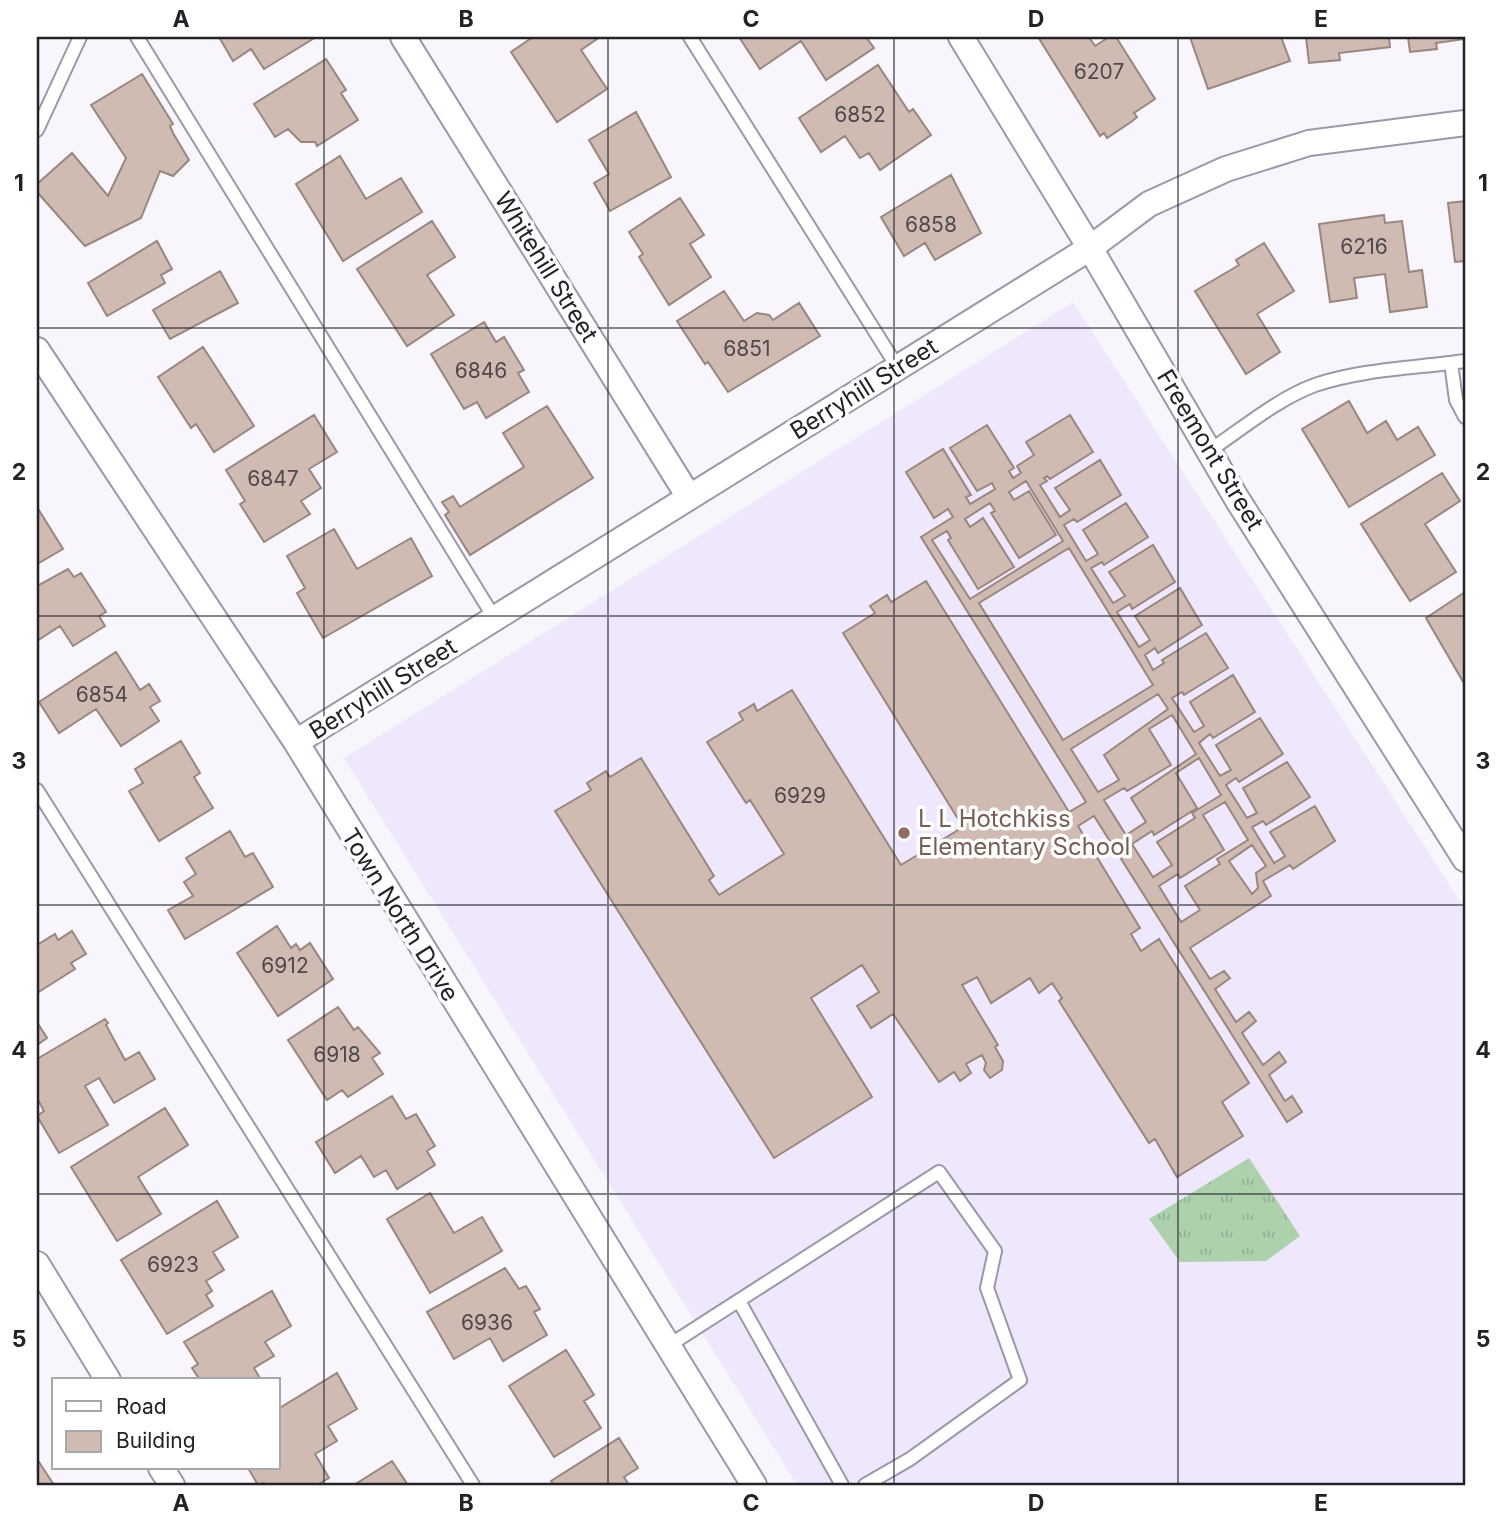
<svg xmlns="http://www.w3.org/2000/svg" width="1502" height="1522" font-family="Inter,sans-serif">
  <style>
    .built { fill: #efe8fd }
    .grass { fill: url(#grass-tufts) }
    .building { fill: #d0bbb3; stroke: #99867e; stroke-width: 2; fill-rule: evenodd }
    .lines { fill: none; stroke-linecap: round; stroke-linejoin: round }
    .lane-casing { stroke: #9d97a9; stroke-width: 16 }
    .street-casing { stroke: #9d97a9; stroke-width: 28 }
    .lane { stroke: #fff; stroke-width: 12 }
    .street { stroke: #fff; stroke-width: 24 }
    .grid { fill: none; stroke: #242229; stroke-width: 2; stroke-opacity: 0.55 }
    .education-dot { fill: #8d6e63; stroke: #fff; stroke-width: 2.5 }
    .labels { text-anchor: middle; stroke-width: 7; stroke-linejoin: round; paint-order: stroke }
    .number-label { font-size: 21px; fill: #4f484c }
    .street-label { font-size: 24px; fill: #242229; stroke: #fff }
    .education-label { font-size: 24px; fill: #785e54; stroke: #fff; text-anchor: start }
    .neatline { fill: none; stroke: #242229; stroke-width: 2.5 }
    .grid-label { font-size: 23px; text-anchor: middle; font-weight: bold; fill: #242229 }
  </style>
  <defs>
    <pattern id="grass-tufts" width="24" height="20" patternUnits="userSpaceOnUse" patternTransform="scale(1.75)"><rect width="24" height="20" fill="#add0ad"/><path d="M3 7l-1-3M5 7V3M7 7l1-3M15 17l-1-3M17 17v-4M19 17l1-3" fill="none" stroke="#95b295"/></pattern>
  </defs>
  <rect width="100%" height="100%" fill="#f8f5fd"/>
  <path class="built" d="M1073,302L1465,909V1485H797L344,758Z"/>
  <path class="grass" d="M1249,1158L1300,1236L1266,1261L1180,1262L1149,1219Z"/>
  <path class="building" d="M219,37H316L264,69L251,49L233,61Z
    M533,37H600L581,50L607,89L557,122L511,52Z
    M739,37H866L874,48L826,80L801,41L760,69Z
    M1038,37H1089L1095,46L1109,37H1116L1155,99L1134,113L1137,117L1131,122L1107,138L1104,133L1100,136Z
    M1190,37H1281L1290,61L1208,89Z
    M1306,37H1389L1390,47L1339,53L1340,60L1309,63Z
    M1408,37H1465V39L1436,43L1437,49L1410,52Z
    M326,59L346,90L341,93L358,120L317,146L315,142H301L288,129L275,137L254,104Z
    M878,65L909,112L913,109L931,135L880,170L869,153L860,158L845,136L821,152L799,118Z
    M142,74L173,124L170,126L173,133L189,160L173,176L160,171L141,218L85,246L37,192V184L72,153L108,196L126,158L91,105Z
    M636,112L671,177L610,211L594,183L609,174L589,140Z
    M340,156L366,199L401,178L422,212L343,261L296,184Z
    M951,175L981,233L935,260L925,243L904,256L881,217Z
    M680,198L704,235L690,244L711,277L669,305L639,257L643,254L629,232Z
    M1465,201V261L1455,262L1448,203Z
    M1384,215L1385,223L1402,221L1409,272L1422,270L1427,307L1390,312L1385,274L1354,278L1357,298L1330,302L1319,224Z
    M432,221L455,257L427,275L454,315L407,346L357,269Z
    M157,241L172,269L161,275L165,283L107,316L88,283Z
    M1264,243L1294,291L1257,314L1280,352L1246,374L1195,291L1239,265L1236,260Z
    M220,271L238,303L170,339L153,310Z
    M724,291L744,321L757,313L769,315L773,320L799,303L820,336L728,392L708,362L705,364L677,321Z
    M484,322L496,342L504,337L524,370L518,373L529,392L486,418L477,402L464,409L431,354Z
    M203,347L254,426L214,452L196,424L191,428L158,377Z
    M1349,401L1367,433L1386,421L1397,440L1418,427L1435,455L1349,507L1302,429Z
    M547,406L593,478L470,555L445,515L449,512L442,502L453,496L460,507L524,467L503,433Z
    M314,415L337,452L309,469L321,488L301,501L310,514L264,542L240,504L245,501L226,470Z
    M1070,415L1093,452L1050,479L1047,476L1044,478L1047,481L1040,485L1060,517L1070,510L1055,488L1100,460L1121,495L1077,522L1074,519L1064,525L1086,561L1098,554L1083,530L1126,503L1148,537L1104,565L1102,562L1091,568L1113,603L1125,596L1109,572L1153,545L1175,582L1132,609L1130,604L1117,612L1139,647L1150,640L1135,616L1180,588L1202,625L1158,653L1155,648L1145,655L1153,670L1164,663L1162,660L1206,633L1228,668L1184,695L1182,692L1172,698L1194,732L1204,726L1190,702L1233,675L1255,712L1213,738L1210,734L1199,743L1220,776L1231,770L1216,745L1260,718L1283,754L1239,782L1236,778L1226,785L1247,818L1257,813L1243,788L1287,762L1310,797L1266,825L1263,821L1252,827L1274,863L1285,856L1270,832L1315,806L1335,841L1293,869L1290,865L1263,881L1271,896L1190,948L1210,979L1224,971L1230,978L1215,989L1236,1022L1249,1012L1256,1021L1242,1033L1263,1065L1279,1052L1286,1062L1269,1075L1285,1101L1292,1096L1302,1112L1287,1122L1094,816L1078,826L1140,928L1131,934L1141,951L1159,939L1249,1083L1222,1102L1243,1136L1177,1177L1155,1139L1149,1143L1059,1001L1062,998L1052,983L1039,993L1030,978L991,1003L977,977L962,985L998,1045L995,1047L1003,1061L1002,1070L990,1078L984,1070L986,1063L982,1055L966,1064L971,1073L960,1081L954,1072L939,1082L893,1014L871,1028L857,1006L879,992L862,965L811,998L872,1097L774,1158L555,811L591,790L587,783L606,771L610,777L641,758L714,876L709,880L719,895L784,854L750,800L746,803L707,742L743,720L739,713L754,704L757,711L792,690L901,865L963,827L843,633L875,613L870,606L887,595L891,602L926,581L1069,812L1086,802L921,537L953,517L948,509L934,518L906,472L943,449L971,495L966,497L970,504L995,489L992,483L977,491L950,448L987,425L1014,468L1009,471L1013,478L1021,473L1017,466L1034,455L1026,442ZM1026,481L1063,541L970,599L932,540L947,531L951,538L948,540L978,589L1014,567L983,518L970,527L965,519L990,503L995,511L991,513L1019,558L1056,535L1029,491L1014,500L1009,492ZM1069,548L1153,685L1063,740L979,603ZM1158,694L1168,709L1104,755L1119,780L1098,792L1071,749ZM1172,715L1196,754L1131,798L1146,822L1126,835L1104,800L1124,788L1127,791L1171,765L1149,729ZM1199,758L1221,795L1192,813L1195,818L1157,842L1172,865L1153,877L1132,844L1152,831L1154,835L1197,808L1176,773ZM1225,802L1248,840L1217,859L1220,864L1185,886L1200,910L1181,922L1159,886L1178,874L1180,878L1224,850L1203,815ZM1252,845L1266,866L1256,873L1258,888L1252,894L1229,861Z
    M1442,473L1460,501L1425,524L1456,572L1410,601L1361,524Z
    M37,507L63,549L37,564Z
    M334,529L357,569L411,538L432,576L323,638L297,593L305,588L287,556Z
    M68,569L74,577L81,573L106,612L99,616L105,626L73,646L60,626L37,641V586Z
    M1465,592V685L1426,618Z
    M116,652L140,690L149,684L160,701L150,707L159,721L121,746L96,709L59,733L39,702Z
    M181,741L200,773L194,777L213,808L159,841L129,791L143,783L135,769Z
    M230,831L245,857L253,853L273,887L185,939L168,910L193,896L184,882L196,874L186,858Z
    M277,926L291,948L296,944L300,950L310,943L333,979L278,1016L237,953Z
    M72,931L86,954L71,963L75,969L37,993V945L55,934L58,940Z
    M338,1007L354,1030L358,1027L380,1053L372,1058L383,1074L348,1097L342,1090L327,1100L288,1040Z
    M105,1019L108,1023L106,1025L125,1060L139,1052L155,1079L114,1103L99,1078L85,1086L108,1125L59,1153L37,1116L44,1111L37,1098V1059Z
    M37,1022L47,1038L37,1045Z
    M392,1096L406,1119L416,1114L435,1146L427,1151L435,1165L397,1189L386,1170L374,1177L361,1156L335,1173L316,1142Z
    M165,1108L188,1145L138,1177L161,1214L117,1241L71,1167Z
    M430,1193L454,1233L482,1217L502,1251L430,1293L387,1219Z
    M217,1201L238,1237L213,1252L224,1270L206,1281L212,1291L206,1295L213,1306L167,1334L121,1260Z
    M505,1268L519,1289L526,1286L540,1309L534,1312L547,1335L503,1361L490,1338L454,1359L427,1312Z
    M272,1291L291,1326L265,1342L274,1356L254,1368L261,1380H200L192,1368L198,1364L184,1342Z
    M566,1350L594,1395L584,1401L601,1428L554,1457L509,1386Z
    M337,1373L357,1409L328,1426L337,1441L315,1454L329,1478L317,1485H265L264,1483L258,1485L248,1468H278V1409Z
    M619,1438L638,1468L624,1477L629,1485H554L551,1481Z
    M37,1459L54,1485H37Z
    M392,1461L408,1485H354Z"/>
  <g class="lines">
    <defs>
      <path id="lane" d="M137,37L495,619
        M690,37L898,368
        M37,130L80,37
        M1451,363L1456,400L1465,417
        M1209,451C1242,429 1277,399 1315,385C1362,369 1416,368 1465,361
        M37,790L473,1485
        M739,1301L842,1485
        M668,1346L939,1172L995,1251L987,1288L1020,1380L910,1459L865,1485"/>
      <path id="street" d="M403,37L689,497
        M961,37L1090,248L1237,499L1465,859
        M37,350L296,742L754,1485
        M296,742L1090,248L1149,204L1226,169L1309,143L1465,123
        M37,1264L108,1380
        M161,1468L172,1485"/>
    </defs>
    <use href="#lane" class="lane-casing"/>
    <use href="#street" class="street-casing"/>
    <use href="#lane" class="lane"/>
    <use href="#street" class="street"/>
  </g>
  <path class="grid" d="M324,37V1485M608,37V1485M894,37V1485M1178,37V1485M37,328H1465M37,616H1465M37,905H1465M37,1194H1465"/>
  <circle class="education-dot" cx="904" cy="833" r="7"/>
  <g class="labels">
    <g class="number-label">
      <text x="1099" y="79">6207</text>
      <text x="860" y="122">6852</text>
      <text x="931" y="232">6858</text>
      <text x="1364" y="254">6216</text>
      <text x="747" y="356">6851</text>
      <text x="481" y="378">6846</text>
      <text x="273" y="486">6847</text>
      <text x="102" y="702">6854</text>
      <text x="800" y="803">6929</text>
      <text x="285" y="973">6912</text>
      <text x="337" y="1062">6918</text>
      <text x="173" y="1272">6923</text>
      <text x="487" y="1330">6936</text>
    </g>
    <g class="street-label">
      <text transform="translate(546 267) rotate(58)" y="8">Whitehill Street</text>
      <text transform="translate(864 389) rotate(-32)" y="8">Berryhill Street</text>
      <text transform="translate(1210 450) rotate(59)" y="8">Freemont Street</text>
      <text transform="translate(383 689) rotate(-32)" y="8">Berryhill Street</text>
      <text transform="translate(400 915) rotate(58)" y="8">Town North Drive</text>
    </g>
    <g class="education-label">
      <text x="918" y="827">L L Hotchkiss<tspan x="918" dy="28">Elementary School</tspan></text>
    </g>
  </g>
  <rect width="1502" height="1522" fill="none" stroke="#ffffff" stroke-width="77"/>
  <rect x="52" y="1378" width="228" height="91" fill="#ffffff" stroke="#a7a7a9" stroke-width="2"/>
  <rect x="66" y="1401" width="35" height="10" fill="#ffffff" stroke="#a7a7a9" stroke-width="2"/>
  <text x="116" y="1414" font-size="21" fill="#242229">Road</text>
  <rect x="66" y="1431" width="35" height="21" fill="#d0bbb3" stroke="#a7a7a9" stroke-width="2"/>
  <text x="116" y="1448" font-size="21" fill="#242229">Building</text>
  <rect x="38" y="38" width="1426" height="1446" class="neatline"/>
  <g class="grid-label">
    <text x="181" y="27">A</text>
    <text x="466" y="27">B</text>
    <text x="751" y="27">C</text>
    <text x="1036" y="27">D</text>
    <text x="1321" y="27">E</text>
    <text x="19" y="191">1</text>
    <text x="1483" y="191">1</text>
    <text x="19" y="480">2</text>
    <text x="1483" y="480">2</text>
    <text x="19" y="769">3</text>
    <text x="1483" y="769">3</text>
    <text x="19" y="1058">4</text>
    <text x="1483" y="1058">4</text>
    <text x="19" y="1347">5</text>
    <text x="1483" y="1347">5</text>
    <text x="181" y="1511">A</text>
    <text x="466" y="1511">B</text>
    <text x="751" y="1511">C</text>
    <text x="1036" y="1511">D</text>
    <text x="1321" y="1511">E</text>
  </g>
</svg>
